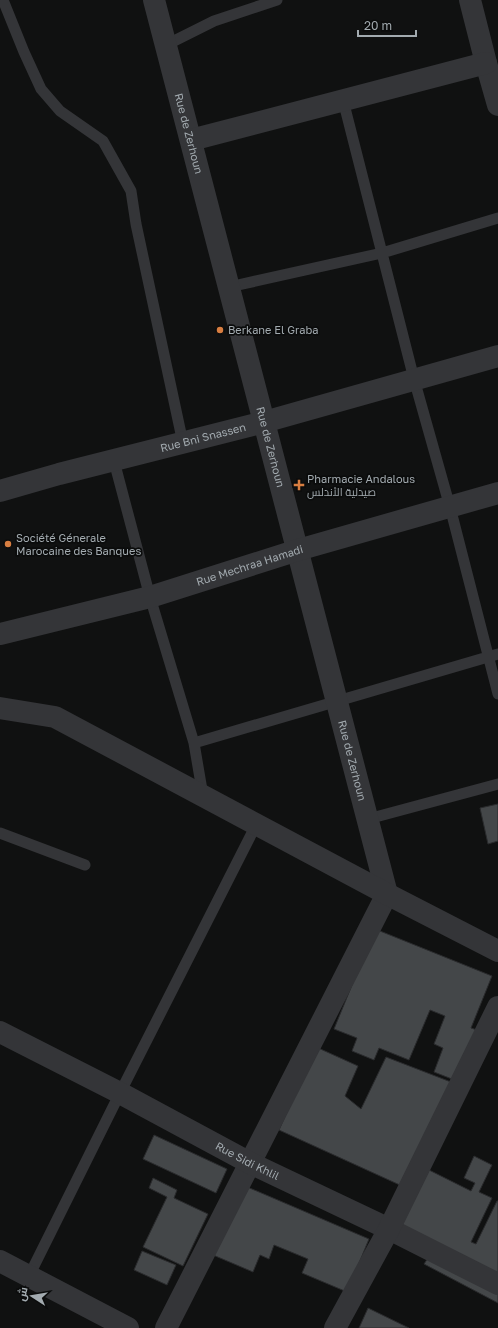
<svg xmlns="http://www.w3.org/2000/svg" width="498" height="1328" font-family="'Golos Text',Cairo,sans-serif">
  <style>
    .building { fill: #444749; stroke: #2a2b2d }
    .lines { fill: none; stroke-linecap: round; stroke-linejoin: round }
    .service { stroke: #343538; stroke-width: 11 }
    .minor { stroke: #343538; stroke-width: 22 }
    .poi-dot { fill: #d87e41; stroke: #0b0c0c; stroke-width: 1.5 }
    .labels { text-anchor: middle; stroke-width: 3.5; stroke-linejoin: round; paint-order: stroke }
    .street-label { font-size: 11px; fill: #a3abb0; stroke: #0b0c0c }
    .poi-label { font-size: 11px; fill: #a3abb0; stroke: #0b0c0c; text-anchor: start }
  </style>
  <rect width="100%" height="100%" fill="#101111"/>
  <path class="building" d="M498,804V841L488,844L480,808Z
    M375,929L492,976L471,1028L477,1030L457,1081L434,1072L443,1048L434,1044L445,1016L430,1010L409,1060L379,1048L374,1060L352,1051L357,1038L334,1029Z
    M316,1047L358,1066L345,1096L361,1109L386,1057L451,1082L402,1186L279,1130Z
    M154,1135L227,1169L216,1193L143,1159Z
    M474,1156L492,1165L479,1192L492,1198L471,1242L476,1244L497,1201H498V1303L424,1264L428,1258L388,1238L423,1167L471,1191L475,1183L464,1178Z
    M153,1178L177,1190L174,1198L208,1214L183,1266L143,1247L167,1197L149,1188Z
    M245,1186L369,1239L347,1292L302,1273L308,1259L274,1245L269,1259L260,1255L253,1272L213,1255Z
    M142,1251L176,1265L167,1285L134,1270Z
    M368,1308L409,1328H359Z"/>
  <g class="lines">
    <path class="service" d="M3,0L24,52L41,89L60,111L103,141L131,191L136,224L183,443
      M166,45L214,21L277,0
      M343,100L414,379L450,507L498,694
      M229,287L382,253L498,218
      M114,461L150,597L194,743L498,654
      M194,743L203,796
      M368,819L498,784
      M0,833L85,865
      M29,1276L120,1093L256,825"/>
    <g class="minor">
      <path id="s1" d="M154,0L387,894L166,1328"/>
      <path d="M470,0L486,63L498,105"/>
      <path d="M191,140L486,63"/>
      <path id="s2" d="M0,491L59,474L264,422L498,356"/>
      <path id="s3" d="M0,634L150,597L298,550L498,493"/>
      <path d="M0,708L55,717L387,894L498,951"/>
      <path id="s4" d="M0,1032L120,1093L250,1163L389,1229L498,1284"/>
      <path d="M0,1261L128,1328"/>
      <path d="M335,1328L389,1229L498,1007"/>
    </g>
  </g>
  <g class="poi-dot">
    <circle cx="220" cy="330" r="4"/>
    <path d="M297 479h4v4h4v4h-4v4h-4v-4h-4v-4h4z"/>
    <circle cx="8" cy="544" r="4"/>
  </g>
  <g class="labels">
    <g class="street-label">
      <text dy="4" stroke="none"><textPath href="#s1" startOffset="138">Rue de Zerhoun</textPath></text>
      <text dy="4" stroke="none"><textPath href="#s2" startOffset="210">Rue Bni Snassen</textPath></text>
      <text dy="4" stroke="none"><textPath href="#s1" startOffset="462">Rue de Zerhoun</textPath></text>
      <text dy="4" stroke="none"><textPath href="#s3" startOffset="259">Rue Mechraa Hamadi</textPath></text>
      <text dy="4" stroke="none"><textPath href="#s1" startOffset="786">Rue de Zerhoun</textPath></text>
      <text dy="4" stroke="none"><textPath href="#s4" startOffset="279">Rue Sidi Khlil</textPath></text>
    </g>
    <g class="poi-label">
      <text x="228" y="334">Berkane El Graba</text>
      <text x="307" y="483">Pharmacie Andalous<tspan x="307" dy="13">صيدلية الأندلس</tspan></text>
      <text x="16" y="542">Société Génerale<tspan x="16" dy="13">Marocaine des Banques</tspan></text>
    </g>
  </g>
  <g transform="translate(32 1296) rotate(282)" stroke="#0b0c0c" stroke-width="3" paint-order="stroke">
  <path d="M0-3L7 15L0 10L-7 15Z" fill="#a3abb0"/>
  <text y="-6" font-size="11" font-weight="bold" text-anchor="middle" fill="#a3abb0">ش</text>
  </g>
  <path d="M358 30v6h58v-6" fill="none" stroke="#a3abb0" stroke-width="2"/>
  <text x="364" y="30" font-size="12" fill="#a3abb0" stroke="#0b0c0c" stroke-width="3" paint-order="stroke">20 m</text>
</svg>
